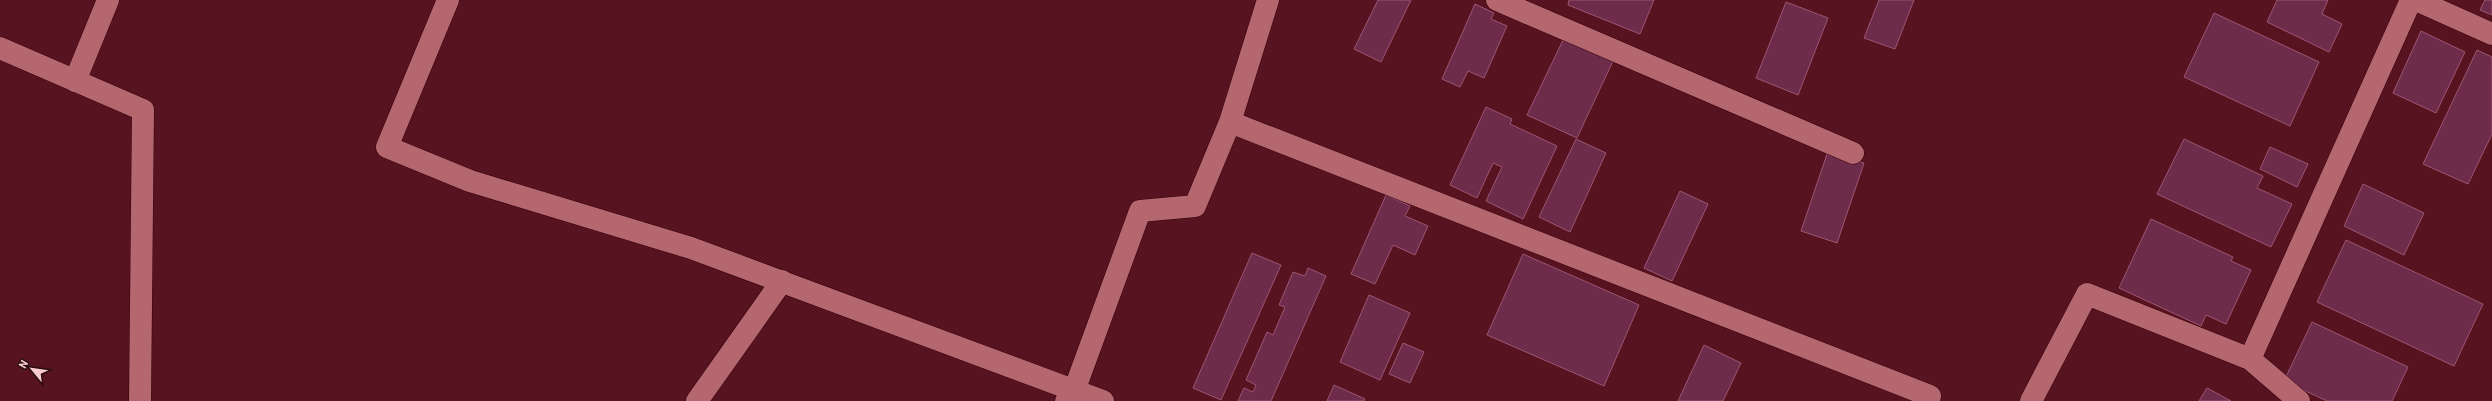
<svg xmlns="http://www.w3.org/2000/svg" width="2492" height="401" font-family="Barlow,sans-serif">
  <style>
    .building { fill: #6d2c49; stroke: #9c5673 }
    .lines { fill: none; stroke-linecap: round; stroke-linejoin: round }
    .minor-casing { stroke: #34020c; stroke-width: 23 }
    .minor { stroke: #b4676e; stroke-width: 22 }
  </style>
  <rect width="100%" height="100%" fill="#581320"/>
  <path class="building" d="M1378,0H1411L1381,62L1354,49Z
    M1569,0H1654L1640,34L1568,5Z
    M1879,0H1914L1895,49L1864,38Z
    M2277,0H2328L2322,14L2342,24L2329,52L2267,22Z
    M2485,0H2492V15L2480,10Z
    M1786,2L1828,18L1798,95L1756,78Z
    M1475,4L1494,13L1491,19L1507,26L1484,78L1468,71L1460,87L1442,79Z
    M2214,13L2319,62L2290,126L2184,77Z
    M2421,31L2465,52L2436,113L2393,93Z
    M1564,38L1613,61L1577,138L1527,115Z
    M2477,50L2492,57V134L2468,184L2423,164Z
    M1486,107L1512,119L1510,124L1557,146L1523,219L1486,201L1502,167L1493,163L1477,198L1450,185Z
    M1576,139L1606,153L1570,232L1539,217Z
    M2184,139L2263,176L2257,188L2292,204L2271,247L2157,194Z
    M2270,147L2308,164L2297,187L2260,169Z
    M1828,151L1864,163L1837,243L1801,231Z
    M2363,184L2424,213L2404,255L2344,226Z
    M1680,191L1708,204L1672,281L1644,268Z
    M1386,195L1410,206L1405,216L1428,226L1415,255L1393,245L1375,284L1351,274Z
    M2151,219L2233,257L2231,261L2251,270L2226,324L2206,315L2201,326L2119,288Z
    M2346,240L2483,304L2454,366L2317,302Z
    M1252,253L1281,265L1221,400L1193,388Z
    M1523,254L1639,305L1604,386L1487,335Z
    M1308,268L1326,276L1271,401H1238L1244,388L1253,392L1256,385L1246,380L1267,332L1273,335L1285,307L1279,305L1293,272L1305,276Z
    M1369,295L1410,313L1380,380L1340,362Z
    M2312,322L2408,367L2392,401H2327L2284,381Z
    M1403,343L1424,352L1410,383L1389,374Z
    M1704,345L1741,363L1723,401H1678Z
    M1334,385L1365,399L1364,401H1327Z
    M2207,388L2231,401H2199Z"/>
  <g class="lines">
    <defs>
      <path id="minor" d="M448,0L387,147L470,181L691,248L1103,401
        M1497,0L1853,153
        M2416,0L2492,34
        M0,48L143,110L140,401
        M75,81L108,0
        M1230,122L1930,396
        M2250,359L2299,401
        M697,401L782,281
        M1066,401L1074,391L1140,211L1195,206L1230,122L1268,0
        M2031,401L2087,294L2250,359L2411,0"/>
    </defs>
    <use href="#minor" class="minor-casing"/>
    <use href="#minor" class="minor"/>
  </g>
  <g transform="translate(32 369) rotate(299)" stroke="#2b0d11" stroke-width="3" paint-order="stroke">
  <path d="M0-3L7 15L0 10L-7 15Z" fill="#f9cdcf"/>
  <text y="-6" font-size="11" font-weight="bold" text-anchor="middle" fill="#f9cdcf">N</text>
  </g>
</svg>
